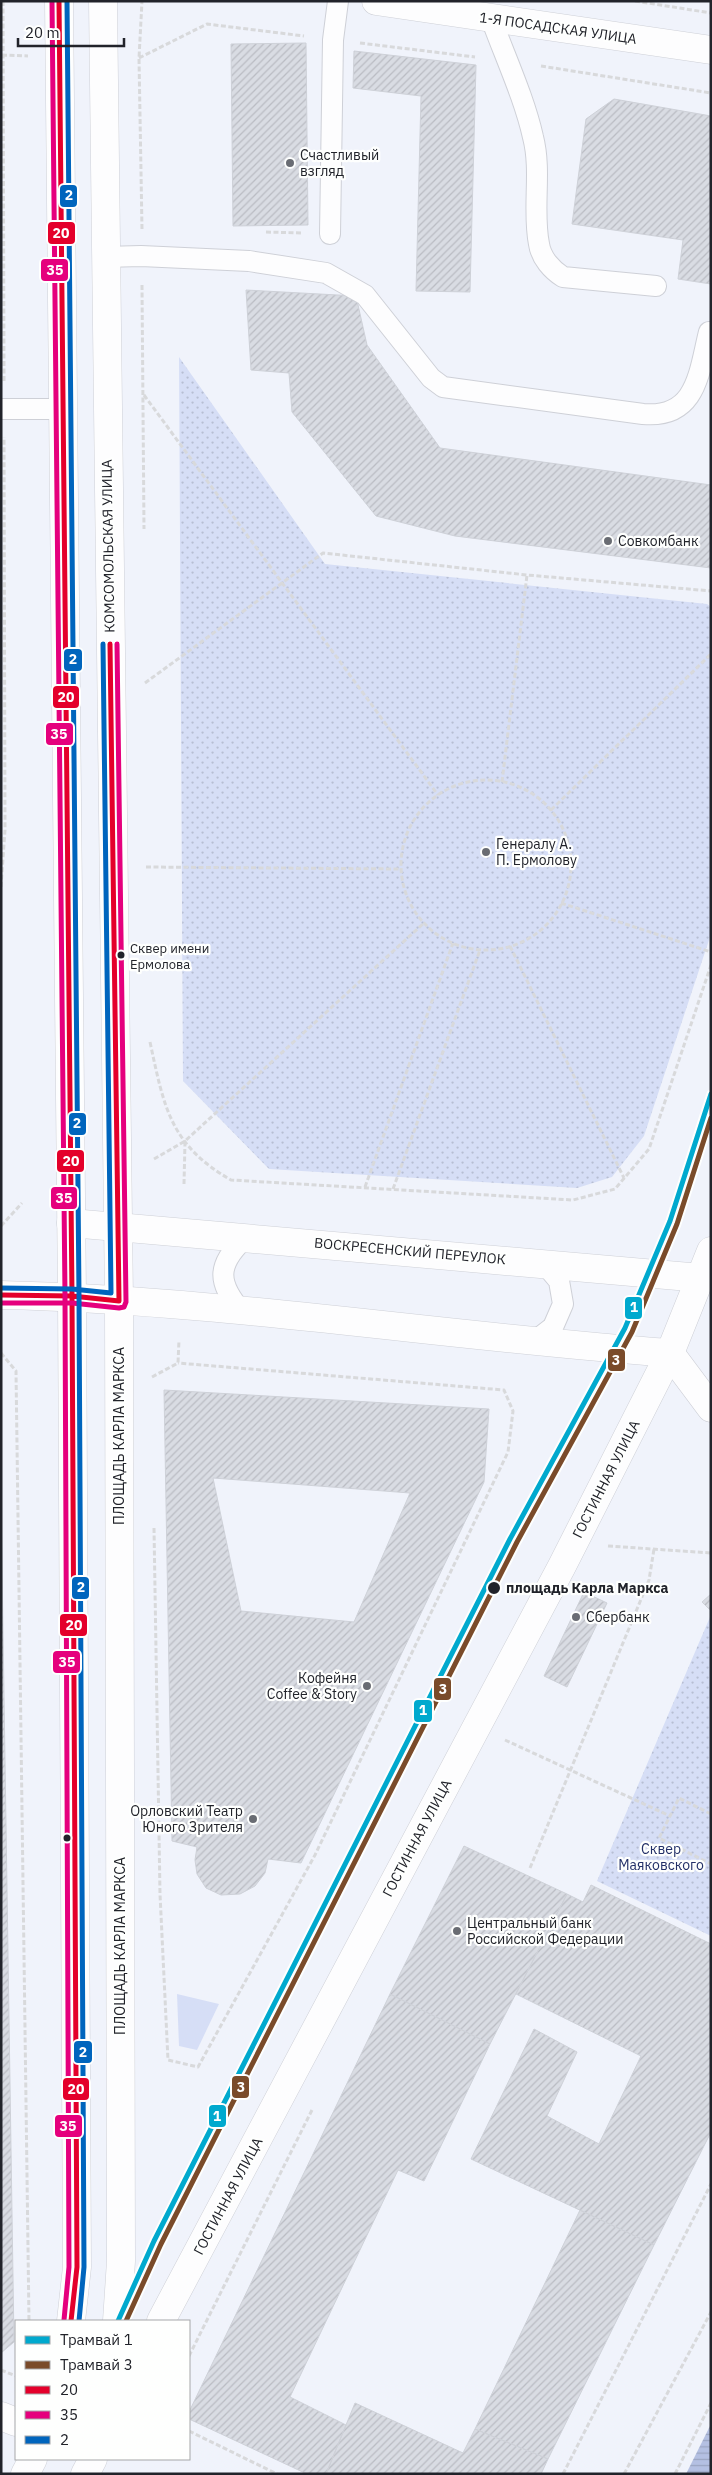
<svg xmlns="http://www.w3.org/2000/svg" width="712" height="2475" font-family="'IBM Plex Sans',sans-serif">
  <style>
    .grass { fill: #d6def6 }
    .park { fill: url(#park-dots) }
    .water { fill: url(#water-rules) }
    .building { fill: url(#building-hatch); stroke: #ced1d8; fill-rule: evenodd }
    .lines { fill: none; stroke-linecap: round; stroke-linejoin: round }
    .lane-casing { stroke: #ced0d7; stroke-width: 22 }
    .street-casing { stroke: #ced0d7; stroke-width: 29 }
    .secondary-casing { stroke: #ced0d7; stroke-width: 29 }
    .primary-casing { stroke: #ced0d7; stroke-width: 29 }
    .path { stroke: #d8d9db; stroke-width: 3; stroke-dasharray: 5 2.5; stroke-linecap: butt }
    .lane { stroke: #fdfdfe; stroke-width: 20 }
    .street { stroke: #fdfdfe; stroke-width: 28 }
    .secondary { stroke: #fdfdfe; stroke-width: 28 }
    .primary { stroke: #fdfdfe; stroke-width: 28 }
    .bus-1-casing { stroke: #fefffe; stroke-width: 9 }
    .bus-2-casing { stroke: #fefffe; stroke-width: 9 }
    .bus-3-casing { stroke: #fefffe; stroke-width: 9 }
    .bus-1 { stroke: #e4002b; stroke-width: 5 }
    .bus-2 { stroke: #e5007d; stroke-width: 5 }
    .bus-3 { stroke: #0065bd; stroke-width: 5 }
    .tram-1-casing { stroke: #fefffe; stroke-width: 9 }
    .tram-2-casing { stroke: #fefffe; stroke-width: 9 }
    .tram-1 { stroke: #00a9ce; stroke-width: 5 }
    .tram-2 { stroke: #7a4b2a; stroke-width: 5 }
    .poi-dot { fill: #696c73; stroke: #fefffe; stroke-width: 2 }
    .bus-dot { fill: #21232a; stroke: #fefffe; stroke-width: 2 }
    .labels { text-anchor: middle; stroke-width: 4.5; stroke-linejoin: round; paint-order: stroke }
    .bus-label { font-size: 13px; fill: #21232a; stroke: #fefffe; text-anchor: start }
    .street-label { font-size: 14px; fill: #21232a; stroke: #fefffe }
    .poi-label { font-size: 14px; fill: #21232a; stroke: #fefffe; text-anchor: start }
    .stop-label { font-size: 14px; font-weight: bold; fill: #21232a; stroke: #fefffe; text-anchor: start }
    .park-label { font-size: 14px; fill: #222f67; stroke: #fefffe }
    .line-badge { stroke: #fefffe; stroke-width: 2 }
    .badge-label { font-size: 14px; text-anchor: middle; font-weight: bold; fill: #fff }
  </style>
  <defs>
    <pattern id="park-dots" width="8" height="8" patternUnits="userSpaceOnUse" patternTransform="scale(1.25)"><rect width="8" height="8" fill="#d6def6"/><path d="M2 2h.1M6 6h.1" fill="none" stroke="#b7bed3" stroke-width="1.8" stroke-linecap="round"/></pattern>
    <pattern id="water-rules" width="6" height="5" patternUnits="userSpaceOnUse" patternTransform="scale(1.25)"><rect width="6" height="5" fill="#b4c0e2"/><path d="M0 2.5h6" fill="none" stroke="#9aa5c2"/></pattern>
    <pattern id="building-hatch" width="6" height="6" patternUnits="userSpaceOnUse" patternTransform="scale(1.25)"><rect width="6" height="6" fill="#d9dce3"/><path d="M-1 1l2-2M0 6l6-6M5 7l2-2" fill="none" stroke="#babcc3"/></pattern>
  </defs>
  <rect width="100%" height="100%" fill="#f0f3fb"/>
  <path class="grass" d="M177,1994L219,2004L197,2050L179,2046Z"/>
  <path class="park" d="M179,357L325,564L707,604L711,607V934L644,1136L612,1177L577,1188L269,1169L183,1081Z
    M710,1617L711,1618V1936L597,1881Z"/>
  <path class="water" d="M711,2424V2474H686Z"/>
  <path class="building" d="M306,43L308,225L233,226L231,44Z
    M354,51L476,65L470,292L416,291L421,96L353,88Z
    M614,99L711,116V284L678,279L683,240L572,224L586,119Z
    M246,290L356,296L367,345L440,448L711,485V568L455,536L376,516L292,412L289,373L251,370Z
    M164,1390L489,1409L484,1482L301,1863L268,1859L265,1873L255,1886L240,1894L221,1895L206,1888L197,1874L195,1860L197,1847L172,1841ZM213,1478L410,1493L354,1622L241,1611Z
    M1,1501L14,2342L1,2353Z
    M584,1592L607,1603L567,1687L544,1676Z
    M711,1594V1611L702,1602Z
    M464,1846L567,1894L490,2044L390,1994Z
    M591,1885L711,1944V2132L654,2245L471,2159L534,2029L577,2052L547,2116L599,2144L641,2056L516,1994L567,1894L583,1902Z
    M390,1994L490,2044L424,2181L398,2170L290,2397L346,2425L326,2474H307L189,2419V2412Z
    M580,2210L654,2245L548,2459L475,2429Z
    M355,2403L463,2453L475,2429L548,2459L541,2474H326Z"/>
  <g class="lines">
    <defs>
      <path id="lane" d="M491,18C505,57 524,97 533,137C542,172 532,209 539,244C541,258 552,270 563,277L656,286
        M330,234L333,40L338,1
        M104,257L141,256L249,261L326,273L365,295L431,378L443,387L643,414C697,419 699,372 709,332
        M1,409H63
        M242,1312C216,1282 217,1264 246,1237
        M535,1341L553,1327L563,1304L559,1281L544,1263"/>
      <path id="street" d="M71,1223L701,1278
        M1,1295C225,1300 447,1337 670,1353L711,1408"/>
      <path id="secondary" d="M161,2321L562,1566L670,1353L711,1251
        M1,2416L16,2422"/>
      <path id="primary" d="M59,1L72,1296L77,2267L71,2321
        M103,1L119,1301L121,2261L117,2321
        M376,1L711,50
        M25,2474L33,2459
        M85,2474L93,2459"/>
    </defs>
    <use href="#lane" class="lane-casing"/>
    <use href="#street" class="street-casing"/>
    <use href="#secondary" class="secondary-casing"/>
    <use href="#primary" class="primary-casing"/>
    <path class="path" d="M3,1L4,381
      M635,1L711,13
      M360,43L475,57
      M2,55L28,56
      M139,58L207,24L304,36
      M541,66L711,93
      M142,229L139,58L142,1
      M266,232L302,233
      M142,285L144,529
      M144,395L438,795
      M145,683L323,553L527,575L711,591
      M401 865a85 85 0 1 1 170 0a85 85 0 1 1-170 0Z
      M502,782L527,575
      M551,810L711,654
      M146,867L401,869
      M1,887L5,830L4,437
      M561,903L711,952
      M510,946L624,1178
      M150,1042C164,1107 170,1145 231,1180L573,1200L615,1189L649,1149L711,965
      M154,1159L185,1141L424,923
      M184,1184L185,1142
      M365,1187L453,943
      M393,1189L480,950
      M1,1226L22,1203
      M1,1353L16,1371L29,2321
      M152,1377L178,1363L179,1340
      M154,1528L160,1894L168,2060L198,2067L315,1855L508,1452L513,1411L504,1390L178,1363
      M608,1546L711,1553
      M505,1740L670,1816
      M711,1814L679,1798L659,1838L711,1864
      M530,1868L649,1580L654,1549
      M189,2356L313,2108
      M1,2370L16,2376
      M189,2431L277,2474
      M563,2474L711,2184
      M624,2474L711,2312
      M675,2474L711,2403"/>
    <use href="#lane" class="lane"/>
    <use href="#street" class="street"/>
    <use href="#secondary" class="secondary"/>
    <use href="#primary" class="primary"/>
    <defs>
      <path id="bus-1" d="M59,1L72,1296L77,2267L71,2321
        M1,1295L72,1296L119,1301L110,644"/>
      <path id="bus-2" d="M52,1L65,1296L69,2267L64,2320
        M1,1303H72L119,1308L124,1307L126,1302L117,644"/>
      <path id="bus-3" d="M67,1L79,1296L84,2267L79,2321
        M1,1288L72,1289L111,1293L103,644"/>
    </defs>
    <use href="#bus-1" class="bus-1-casing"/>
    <use href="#bus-2" class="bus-2-casing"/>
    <use href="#bus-3" class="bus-3-casing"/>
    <use href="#bus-1" class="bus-1"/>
    <use href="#bus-2" class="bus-2"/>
    <use href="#bus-3" class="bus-3"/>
    <defs>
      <path id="tram-1" d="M118,2321L154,2241L510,1539L625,1328L670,1221L711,1094"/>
      <path id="tram-2" d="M126,2321L161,2244L517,1542L632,1332L677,1224L711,1118"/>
    </defs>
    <use href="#tram-1" class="tram-1-casing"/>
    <use href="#tram-2" class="tram-2-casing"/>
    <use href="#tram-1" class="tram-1"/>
    <use href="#tram-2" class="tram-2"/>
  </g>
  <g class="poi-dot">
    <circle cx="290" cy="163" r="5"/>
    <circle cx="608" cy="541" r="5"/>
    <circle cx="486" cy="852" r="5"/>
    <circle cx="576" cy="1617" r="5"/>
    <circle cx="367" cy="1686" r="5"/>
    <circle cx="253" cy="1819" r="5"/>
    <circle cx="457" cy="1931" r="5"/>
  </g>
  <g class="bus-dot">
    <circle cx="121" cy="955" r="4.5"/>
    <circle cx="494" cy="1588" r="7"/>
    <circle cx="67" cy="1838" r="4.5"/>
  </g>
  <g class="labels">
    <g class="bus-label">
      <text x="130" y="953">Сквер имени<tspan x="130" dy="16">Ермолова</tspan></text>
    </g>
    <g class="street-label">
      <text transform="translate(558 28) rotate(8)" y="5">1-Я ПОСАДСКАЯ УЛИЦА</text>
      <text transform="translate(108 546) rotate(-91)" y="5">КОМСОМОЛЬСКАЯ УЛИЦА</text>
      <text transform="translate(410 1251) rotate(5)" y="5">ВОСКРЕСЕНСКИЙ ПЕРЕУЛОК</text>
      <text transform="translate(119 1436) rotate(-90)" y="5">ПЛОЩАДЬ КАРЛА МАРКСА</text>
      <text transform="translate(606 1479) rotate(-63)" y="5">ГОСТИННАЯ УЛИЦА</text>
      <text transform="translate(417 1838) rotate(-62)" y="5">ГОСТИННАЯ УЛИЦА</text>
      <text transform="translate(120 1946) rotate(-90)" y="5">ПЛОЩАДЬ КАРЛА МАРКСА</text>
      <text transform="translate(228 2196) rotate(-62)" y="5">ГОСТИННАЯ УЛИЦА</text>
    </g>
    <g class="poi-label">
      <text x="300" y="160">Счастливый<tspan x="300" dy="16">взгляд</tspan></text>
      <text x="618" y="546">Совкомбанк</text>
      <text x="496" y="849">Генералу А.<tspan x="496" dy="16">П. Ермолову</tspan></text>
      <text x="586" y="1622">Сбербанк</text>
      <text x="357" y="1683" text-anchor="end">Кофейня<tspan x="357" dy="16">Coffee &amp; Story</tspan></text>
      <text x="243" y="1816" text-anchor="end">Орловский Театр<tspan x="243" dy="16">Юного Зрителя</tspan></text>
      <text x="467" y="1928">Центральный банк<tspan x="467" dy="16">Российской Федерации</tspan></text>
    </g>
    <g class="stop-label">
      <text x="506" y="1593">площадь Карла Маркса</text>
    </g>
    <g class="park-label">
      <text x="661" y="1854">Сквер<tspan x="661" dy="16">Маяковского</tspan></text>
    </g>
  </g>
  <g class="line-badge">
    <rect x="59" y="184" width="19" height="24" rx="5" fill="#0065bd"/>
    <rect x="47" y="221" width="29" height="24" rx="5" fill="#e4002b"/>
    <rect x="40" y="258" width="29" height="24" rx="5" fill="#e5007d"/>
    <rect x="63" y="648" width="20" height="24" rx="5" fill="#0065bd"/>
    <rect x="52" y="685" width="28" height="24" rx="5" fill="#e4002b"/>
    <rect x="45" y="722" width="29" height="24" rx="5" fill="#e5007d"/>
    <rect x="68" y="1112" width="19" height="24" rx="5" fill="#0065bd"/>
    <rect x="56" y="1149" width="29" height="24" rx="5" fill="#e4002b"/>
    <rect x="50" y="1186" width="28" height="24" rx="5" fill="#e5007d"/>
    <rect x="624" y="1296" width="19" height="24" rx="5" fill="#00a9ce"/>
    <rect x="607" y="1348" width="19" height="24" rx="5" fill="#7a4b2a"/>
    <rect x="71" y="1576" width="19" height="24" rx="5" fill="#0065bd"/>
    <rect x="59" y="1613" width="29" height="24" rx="5" fill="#e4002b"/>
    <rect x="52" y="1650" width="29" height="24" rx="5" fill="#e5007d"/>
    <rect x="433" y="1677" width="19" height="24" rx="5" fill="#7a4b2a"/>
    <rect x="413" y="1699" width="20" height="24" rx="5" fill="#00a9ce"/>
    <rect x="73" y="2040" width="20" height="24" rx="5" fill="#0065bd"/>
    <rect x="231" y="2075" width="19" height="24" rx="5" fill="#7a4b2a"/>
    <rect x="62" y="2077" width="28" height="24" rx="5" fill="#e4002b"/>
    <rect x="208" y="2104" width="19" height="24" rx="5" fill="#00a9ce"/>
    <rect x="54" y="2114" width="29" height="24" rx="5" fill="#e5007d"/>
  </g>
  <g class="badge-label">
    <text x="69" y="200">2</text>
    <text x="61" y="238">20</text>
    <text x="55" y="275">35</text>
    <text x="73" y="664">2</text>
    <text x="66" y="702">20</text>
    <text x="59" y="739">35</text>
    <text x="77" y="1128">2</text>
    <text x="71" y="1166">20</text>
    <text x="64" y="1203">35</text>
    <text x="634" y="1312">1</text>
    <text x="616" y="1365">3</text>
    <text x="81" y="1592">2</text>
    <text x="74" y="1630">20</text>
    <text x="67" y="1667">35</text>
    <text x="443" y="1694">3</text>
    <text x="423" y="1715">1</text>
    <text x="83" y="2057">2</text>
    <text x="241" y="2092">3</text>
    <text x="76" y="2094">20</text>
    <text x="217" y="2121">1</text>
    <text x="68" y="2131">35</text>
  </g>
  <rect width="712" height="2475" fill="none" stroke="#21232a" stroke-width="5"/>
  <rect x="15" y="2320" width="175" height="140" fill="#fefffe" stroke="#a6a7a9"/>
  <rect x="25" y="2336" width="25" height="8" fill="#00a9ce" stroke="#a6a7a9"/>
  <text x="60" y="2345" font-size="15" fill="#21232a">Трамвай 1</text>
  <rect x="25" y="2361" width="25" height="8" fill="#7a4b2a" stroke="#a6a7a9"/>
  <text x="60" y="2370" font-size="15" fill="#21232a">Трамвай 3</text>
  <rect x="25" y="2386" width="25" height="8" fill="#e4002b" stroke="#a6a7a9"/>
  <text x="60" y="2395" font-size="15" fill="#21232a">20</text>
  <rect x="25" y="2411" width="25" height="8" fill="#e5007d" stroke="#a6a7a9"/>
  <text x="60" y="2420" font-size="15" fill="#21232a">35</text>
  <rect x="25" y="2436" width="25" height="8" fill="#0065bd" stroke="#a6a7a9"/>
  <text x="60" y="2445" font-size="15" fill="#21232a">2</text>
  <path d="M18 38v8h106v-8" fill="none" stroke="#21232a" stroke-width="2.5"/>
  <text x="25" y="38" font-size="15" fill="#21232a" stroke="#fefffe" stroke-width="4" paint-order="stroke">20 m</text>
</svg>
